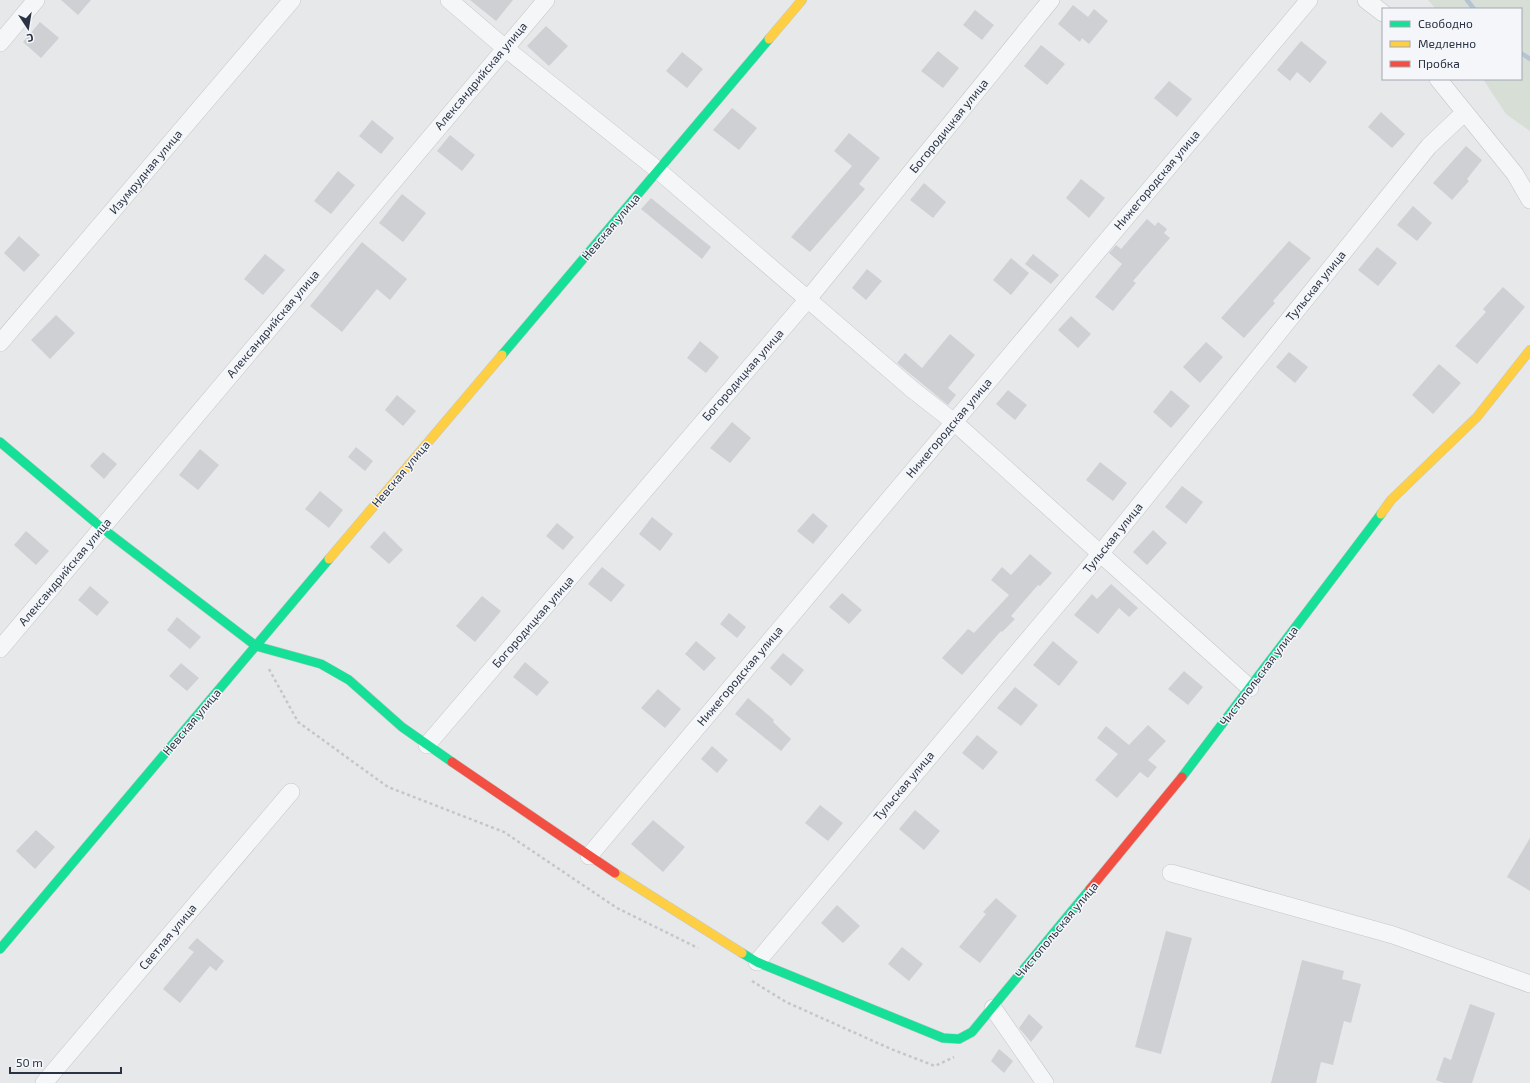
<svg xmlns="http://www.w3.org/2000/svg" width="1530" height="1083" font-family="'Exo 2',sans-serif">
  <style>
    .green { fill: #d6ded6 }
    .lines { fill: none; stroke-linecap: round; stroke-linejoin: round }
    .stream { stroke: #b4c4d5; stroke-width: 4.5 }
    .building { fill: #ced0d3 }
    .street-casing { stroke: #c4c6c8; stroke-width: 18 }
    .fast-casing { stroke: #c4c6c8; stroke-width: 10 }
    .slow-casing { stroke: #c4c6c8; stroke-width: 10 }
    .jam-casing { stroke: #c4c6c8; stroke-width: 10 }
    .path { stroke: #c5c6ca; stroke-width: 2.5; stroke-dasharray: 3 3; stroke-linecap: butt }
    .street { stroke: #f5f6f7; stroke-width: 17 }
    .fast { stroke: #16e098; stroke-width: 9 }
    .slow { stroke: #ffcf43; stroke-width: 9 }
    .jam { stroke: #f24e42; stroke-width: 9 }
    .labels { text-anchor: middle; stroke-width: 3; stroke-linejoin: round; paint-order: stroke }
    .street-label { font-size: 12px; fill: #2b3445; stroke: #f4f6f9 }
  </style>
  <rect width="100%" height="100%" fill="#e6e8ea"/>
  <path class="green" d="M1428,0H1530V131L1506,114L1483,79H1521V9H1436Z"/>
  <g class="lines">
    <path class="stream" d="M1467,0L1474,9
      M1521,53L1530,59"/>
  </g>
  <path class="building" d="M61,0H91L78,15Z
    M470,0H513L496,21Z
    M1073,5L1088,17L1094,9L1108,21L1089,44L1082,38L1080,42L1058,24Z
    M975,10L994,25L982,40L963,25Z
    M40,22L59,38L41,58L23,42Z
    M546,26L568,46L549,66L527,46Z
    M1301,41L1327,62L1310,83L1297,72L1290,81L1277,70Z
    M1041,45L1065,64L1047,85L1024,66Z
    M938,51L959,68L943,88L921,71Z
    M682,52L703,69L687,88L666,71Z
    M1169,81L1192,99L1177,117L1154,98Z
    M732,108L757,128L739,150L713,130Z
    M1381,112L1405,134L1392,148L1368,127Z
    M372,120L394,138L381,154L359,136Z
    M849,133L880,158L859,184L865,189L810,252L791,237L852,166L834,151Z
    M450,135L475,155L462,171L437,151Z
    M1466,146L1482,160L1467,179L1469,181L1452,200L1433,183Z
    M338,171L355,185L331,214L314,201Z
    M1081,179L1105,198L1089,218L1066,198Z
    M924,183L946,202L933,218L910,200Z
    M402,194L426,213L403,242L379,223Z
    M651,198L711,247L702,259L641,209Z
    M1413,206L1432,223L1417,241L1397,225Z
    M1147,219L1155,226L1158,222L1167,229L1164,233L1170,238L1133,281L1136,283L1113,311L1095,297L1122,264L1109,253L1116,245L1121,249Z
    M19,236L40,255L24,272L4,253Z
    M1289,241L1311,258L1273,301L1275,303L1244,338L1221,318Z
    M362,242L407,279L390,300L377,289L342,332L310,306Z
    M1377,247L1397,263L1378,286L1358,270Z
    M265,254L285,270L263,295L244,279Z
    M1033,254L1059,275L1051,284L1025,264Z
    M1011,258L1029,273L1011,295L993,280Z
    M867,269L882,281L866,300L852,288Z
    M1503,287L1525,307L1477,364L1455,346L1486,312L1483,309Z
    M56,315L75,333L50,359L31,340Z
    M1071,316L1091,334L1078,348L1058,330Z
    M950,334L975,355L948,388L956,395L948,405L897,363L905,353L922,368Z
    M700,341L719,357L706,373L687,358Z
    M1206,342L1223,357L1200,383L1183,367Z
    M1289,352L1308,367L1295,383L1276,367Z
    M1439,364L1461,383L1433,414L1412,395Z
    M1008,390L1027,405L1015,420L996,404Z
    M1171,390L1190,406L1171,428L1153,412Z
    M397,395L416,411L403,426L385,410Z
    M732,422L751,438L730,463L710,448Z
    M356,447L373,461L365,471L348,457Z
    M200,449L219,465L198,490L179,475Z
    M103,452L117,464L104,479L90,466Z
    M1100,462L1127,483L1113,501L1086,480Z
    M1182,486L1203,502L1186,524L1165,507Z
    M320,491L343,510L329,528L305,509Z
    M813,513L828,526L813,544L797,531Z
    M652,517L673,534L660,551L639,534Z
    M557,523L574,537L563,550L546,536Z
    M1153,530L1167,543L1147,565L1133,552Z
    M26,531L49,551L36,565L14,545Z
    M384,531L403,550L389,564L370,547Z
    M1030,554L1052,573L1040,586L1038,585L1011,616L1015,619L1002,632L1001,631L962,675L942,658L968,629L974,633L1009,595L991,580L1002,567L1011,575Z
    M602,567L625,585L611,602L588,584Z
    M1111,584L1138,608L1129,617L1119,608L1098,634L1074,615L1092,594L1097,599Z
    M90,586L109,602L97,616L78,600Z
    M842,593L862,610L849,624L829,607Z
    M482,596L501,611L475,642L456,626Z
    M729,613L746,627L737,638L720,624Z
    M177,617L201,637L190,649L167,630Z
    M696,641L716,658L704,671L685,654Z
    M1053,641L1078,662L1059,686L1033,665Z
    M783,653L804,670L791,686L770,668Z
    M525,662L549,682L537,696L513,677Z
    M181,663L199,678L187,691L169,676Z
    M1184,671L1203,687L1188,705L1168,689Z
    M1015,687L1038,705L1021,726L997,708Z
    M658,689L681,709L665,728L641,708Z
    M748,698L774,720L773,722L791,739L781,751L735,714Z
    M1148,725L1166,741L1148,760L1157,767L1148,778L1140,772L1117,798L1095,780L1118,754L1097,738L1106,726L1129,745Z
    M977,735L998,752L983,770L962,753Z
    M712,746L728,760L717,773L701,759Z
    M820,805L843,823L828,841L805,823Z
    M915,810L940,831L924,850L899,829Z
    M653,820L685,847L663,872L631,844Z
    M36,830L55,847L35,869L16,851Z
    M1530,838V891L1507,877Z
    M996,898L1017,916L980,963L959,947L986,914L983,912Z
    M837,905L860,926L843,943L821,923Z
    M1166,931L1192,938L1161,1054L1135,1047Z
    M197,938L224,961L216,971L210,966L180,1003L163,989L194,952L188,948Z
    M902,947L923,964L909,981L888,964Z
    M1302,960L1344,971L1342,979L1361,984L1351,1023L1344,1021L1333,1065L1321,1062L1316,1083H1271Z
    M1470,1004L1495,1013L1472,1083H1444L1436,1080L1444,1057L1451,1060Z
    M1029,1014L1043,1027L1031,1042L1019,1028Z
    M999,1049L1013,1061L1004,1073L991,1061Z"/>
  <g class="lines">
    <defs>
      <path id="street" d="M449,0L505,48L659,171L913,390L954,422L1250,688
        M1366,0L1383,13
        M0,43L36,0
        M1438,79L1515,174L1530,200
        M0,343L292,0
        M0,649L546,0
        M427,745L808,299L1051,0
        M589,856L1309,0
        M1171,873L1393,935L1530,984
        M757,962L1100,554L1429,146L1465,112
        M993,1008L1045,1083
        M44,1083L291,792"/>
      <path id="fast" d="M502,355L769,39
        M0,442L102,528L256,646L321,664L349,680L402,727L452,762
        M1182,777L1381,514
        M0,949L329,559
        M742,953L757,962L943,1038L959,1039L972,1032L1090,889"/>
      <path id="slow" d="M769,39L802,0
        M1381,514L1391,500L1477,417L1530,350
        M329,559L502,355
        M615,873L742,953"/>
      <path id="jam" d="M452,762L615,873
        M1090,889L1182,777"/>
    </defs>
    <use href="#street" class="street-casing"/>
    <use href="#fast" class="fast-casing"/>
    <use href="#slow" class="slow-casing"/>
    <use href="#jam" class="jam-casing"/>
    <path class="path" d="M269,669L298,722L388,787L504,832L617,908L698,948
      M752,981L786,1002L891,1049L935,1066L954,1057"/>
    <use href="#street" class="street"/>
    <use href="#fast" class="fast"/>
    <use href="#slow" class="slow"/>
    <use href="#jam" class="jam"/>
  </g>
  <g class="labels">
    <g class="street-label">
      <text transform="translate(481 76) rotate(-50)" y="4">Александрийская улица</text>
      <text transform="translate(949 126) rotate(-51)" y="4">Богородицкая улица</text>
      <text transform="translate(146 172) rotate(-50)" y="4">Изумрудная улица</text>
      <text transform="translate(1157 180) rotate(-50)" y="4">Нижегородская улица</text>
      <text transform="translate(611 227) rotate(-50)" y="4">Невская улица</text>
      <text transform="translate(1316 286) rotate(-51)" y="4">Тульская улица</text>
      <text transform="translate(273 324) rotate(-50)" y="4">Александрийская улица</text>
      <text transform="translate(743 375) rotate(-49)" y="4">Богородицкая улица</text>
      <text transform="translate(949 428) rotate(-50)" y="4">Нижегородская улица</text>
      <text transform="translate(401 474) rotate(-50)" y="4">Невская улица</text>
      <text transform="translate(1113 538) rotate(-51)" y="4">Тульская улица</text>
      <text transform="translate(65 572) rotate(-50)" y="4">Александрийская улица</text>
      <text transform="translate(533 622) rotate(-49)" y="4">Богородицкая улица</text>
      <text transform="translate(740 676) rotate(-50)" y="4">Нижегородская улица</text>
      <text transform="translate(1259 676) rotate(-53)" y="4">Чистопольская улица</text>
      <text transform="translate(192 722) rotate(-50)" y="4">Невская улица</text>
      <text transform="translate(904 786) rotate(-50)" y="4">Тульская улица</text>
      <text transform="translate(1057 930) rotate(-50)" y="4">Чистопольская улица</text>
      <text transform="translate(168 937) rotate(-50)" y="4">Светлая улица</text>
    </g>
  </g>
  <rect x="1382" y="8" width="140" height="72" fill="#f4f6f9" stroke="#a4a8b1"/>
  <rect x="1390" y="21" width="20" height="6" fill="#16e098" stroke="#a4a8b1"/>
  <text x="1418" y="28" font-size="12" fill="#2b3445">Свободно</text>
  <rect x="1390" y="41" width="20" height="6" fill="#ffcf43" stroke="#a4a8b1"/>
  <text x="1418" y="48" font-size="12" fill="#2b3445">Медленно</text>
  <rect x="1390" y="61" width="20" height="6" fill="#f24e42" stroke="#a4a8b1"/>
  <text x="1418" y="68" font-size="12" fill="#2b3445">Пробка</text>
  <g transform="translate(28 28) rotate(168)" stroke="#f4f6f9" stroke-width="3" paint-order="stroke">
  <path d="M0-3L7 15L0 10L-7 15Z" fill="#2b3445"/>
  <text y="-6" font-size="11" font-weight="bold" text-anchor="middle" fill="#2b3445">С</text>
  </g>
  <path d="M10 1067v6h111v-6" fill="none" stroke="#2b3445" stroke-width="2"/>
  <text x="16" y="1067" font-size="12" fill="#2b3445" stroke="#f4f6f9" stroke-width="3" paint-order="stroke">50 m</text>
</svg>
